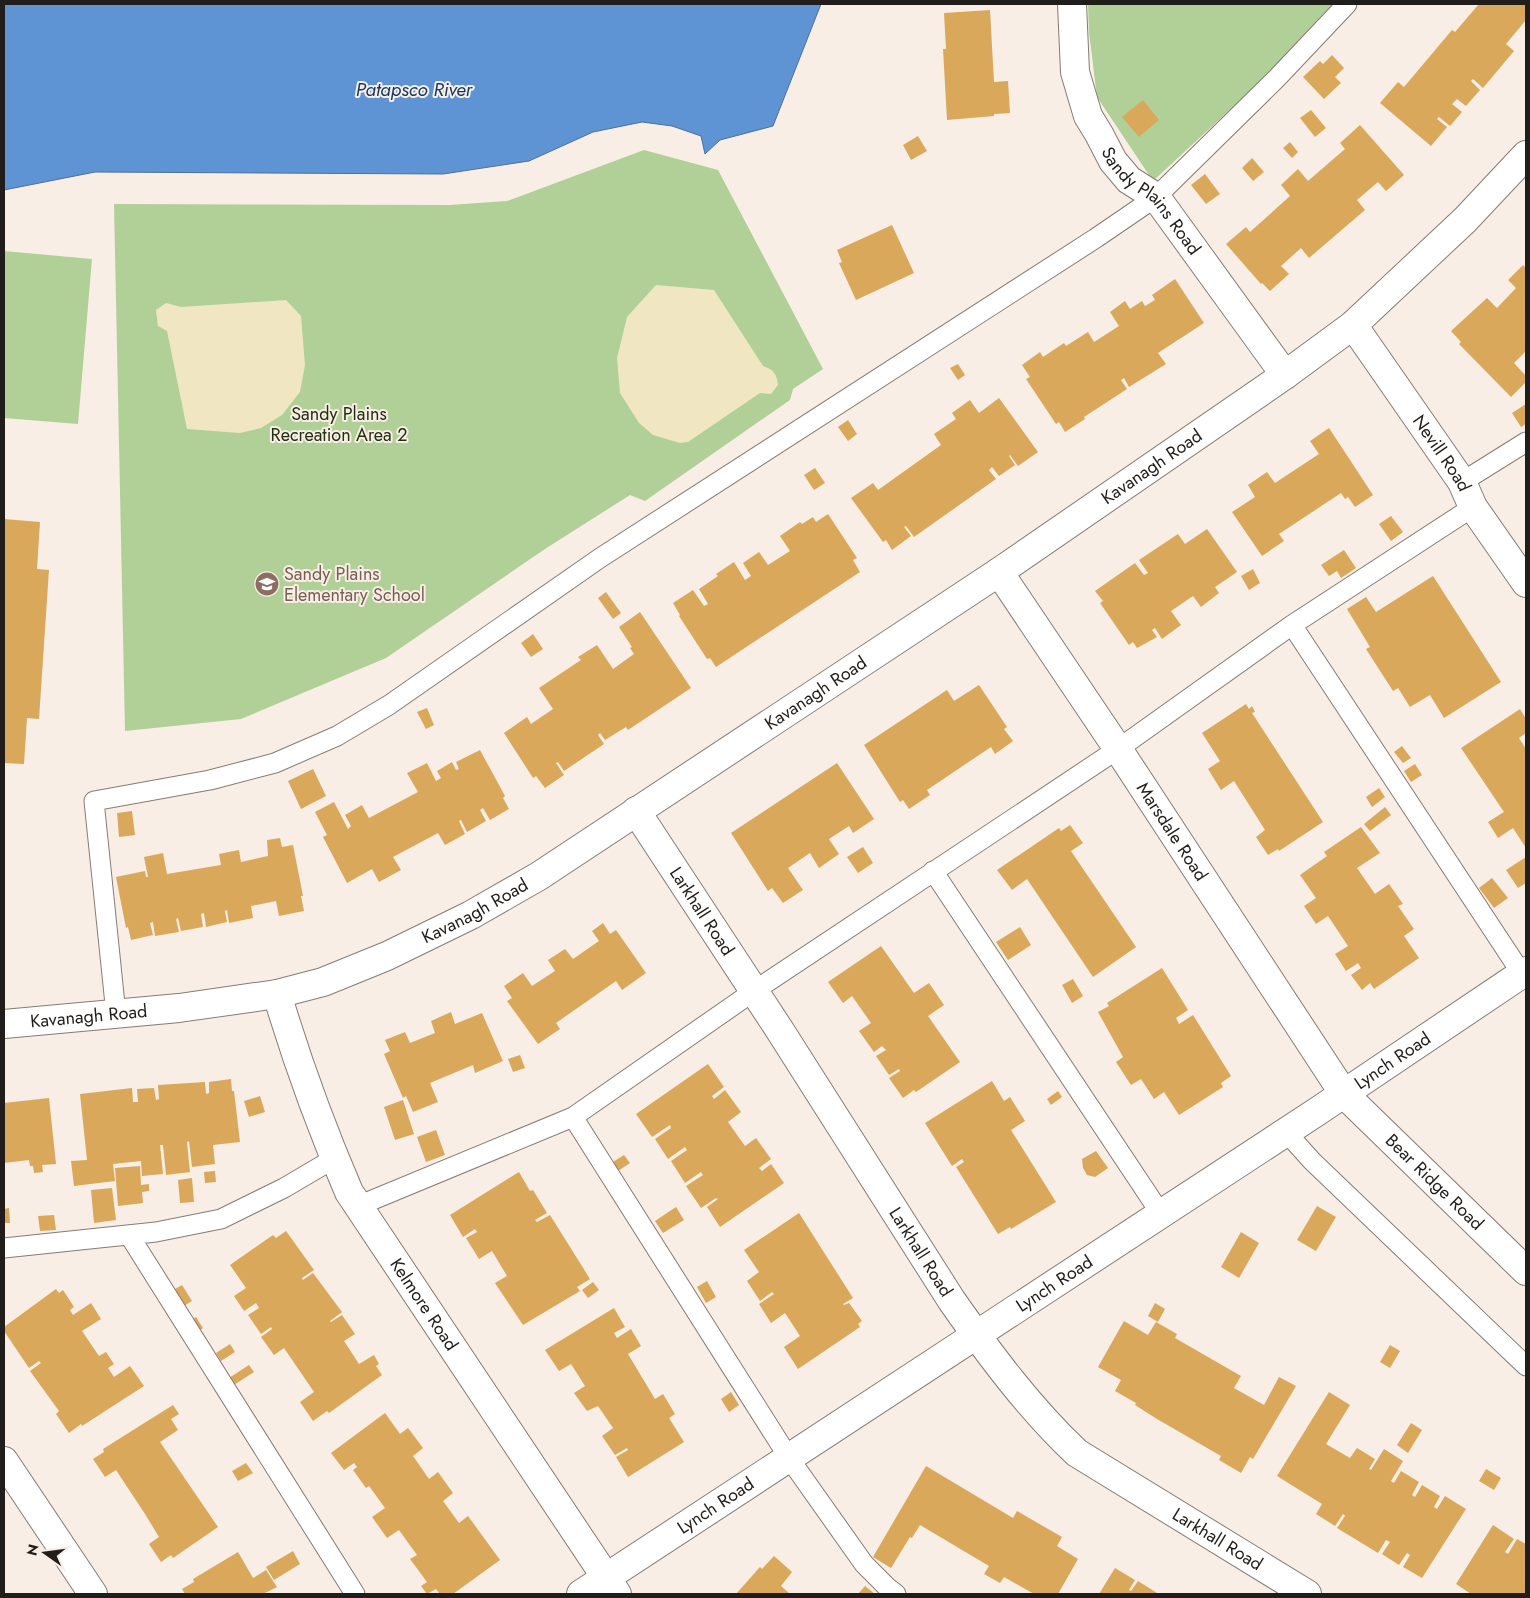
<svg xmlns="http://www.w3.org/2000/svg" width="1530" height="1598" font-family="Jost,sans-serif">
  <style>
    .green { fill: #b0d097 }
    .sand { fill: #f0e6c1 }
    .water { fill: #5e94d4; stroke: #4b709c }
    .building { fill: #d9a85a }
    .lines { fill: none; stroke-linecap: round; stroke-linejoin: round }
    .service-casing { stroke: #857c74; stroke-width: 21 }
    .minor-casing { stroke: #857c74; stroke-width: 30 }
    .service { stroke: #fff; stroke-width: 19 }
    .minor { stroke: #fff; stroke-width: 28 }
    .labels { text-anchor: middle; stroke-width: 4; stroke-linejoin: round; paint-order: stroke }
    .street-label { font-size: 18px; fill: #201d1a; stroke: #f8eee5 }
    .park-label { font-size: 18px; fill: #203011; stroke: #f8eee5 }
    .education-label { font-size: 18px; fill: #785e54; stroke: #f8eee5; text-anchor: start }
    .water-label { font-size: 19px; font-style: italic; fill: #153b65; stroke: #f8eee5 }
  </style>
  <rect width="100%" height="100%" fill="#f8eee5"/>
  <path class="green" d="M1088,4H1334L1277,66L1153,181L1097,97L1089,32Z
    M644,150L718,170L823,369L793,389L790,400L645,501L630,495L545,549L386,658L241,719L125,731L114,204L449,205L507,201Z
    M4,251L92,259L78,424L4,418Z"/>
  <path class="sand" d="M656,285L714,290L763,366C774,370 777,374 778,385L771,394L760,393L688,442L680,443L653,435L639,423L620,393L617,358L627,317Z
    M286,300L301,316L305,365L300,392L282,415L261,428L240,433L187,429L167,331L158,326L156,310L166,303L181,307Z"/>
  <path class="water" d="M4,4H821L773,126L720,140L705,154L701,136L672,126L642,122L593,132L529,161L443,174L95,172L4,190Z"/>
  <path class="building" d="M1479,4H1526V20L1506,44L1514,51L1483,88L1473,79L1471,81L1480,90L1466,106L1457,99L1452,104L1462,112L1450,126L1439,117L1437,119L1447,127L1431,146L1380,103L1398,82L1404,87L1452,30L1455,32Z
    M990,10L994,82L1008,81L1010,113L994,114V116L947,120L943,49H946L944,13Z
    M1332,55L1344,68L1335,77L1341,83L1324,99L1303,77L1320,61L1323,64Z
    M1143,100L1159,120L1139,137L1122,117Z
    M1311,110L1326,128L1315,137L1300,118Z
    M1360,125L1404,175L1386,191L1378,182L1357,200L1365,210L1309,258L1301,248L1281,266L1289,274L1270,291L1262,283L1261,284L1226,244L1246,227L1250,232L1290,196L1281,185L1298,169L1308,181L1345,149L1340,143Z
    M918,136L927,151L911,160L903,145Z
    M1290,142L1298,152L1292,158L1283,148Z
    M1252,158L1264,172L1253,181L1242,168Z
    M1205,174L1220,194L1206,204L1191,185Z
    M892,225L914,273L856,300L839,263L842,262L837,250Z
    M1523,265L1526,268V351L1514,363L1526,376V382L1511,397L1459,344L1461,342L1451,331L1487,298L1497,308L1516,288L1508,280Z
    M1175,279L1204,323L1158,353L1166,364L1129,387L1124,378L1121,380L1127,389L1084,417L1085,419L1065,432L1059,422L1056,424L1026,379L1030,377L1022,365L1040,352L1043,357L1064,343L1066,346L1088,332L1094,342L1119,326L1110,312L1125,301L1130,309L1142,301L1145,306L1155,300L1152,295Z
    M958,364L965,375L958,380L950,368Z
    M999,398L1038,452L1018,466L1010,455L1009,456L1015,465L999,476L992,467L989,470L996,479L914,537L906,526L904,527L911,536L892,550L886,540L883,542L851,498L873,483L878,490L941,445L934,434L956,419L952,413L970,400L979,413Z
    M1526,404V424L1521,427L1512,413Z
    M848,420L857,434L848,441L838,427Z
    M1329,428L1373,495L1355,507L1348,497L1345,499L1341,493L1279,534L1284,541L1262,556L1232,512L1255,497L1248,485L1267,472L1275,483L1319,454L1310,441Z
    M815,468L825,483L814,490L804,475Z
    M828,514L857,558L853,560L860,572L716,667L710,658L707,659L679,616L680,615L673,603L693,590L704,606L708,604L699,589L718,576L716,574L734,562L745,580L751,576L743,563L759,552L768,565L790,551L780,536L800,522L802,524L813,517L816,522Z
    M1391,516L1403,532L1391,541L1379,524Z
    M4,519L40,522L37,569L49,570L39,719L27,718L24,764L4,763Z
    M1207,529L1237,572L1215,587L1219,593L1201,607L1193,596L1171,611L1181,625L1162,639L1155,628L1152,630L1157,637L1137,648L1133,642L1129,645L1100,603L1103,601L1095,591L1135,563L1144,575L1148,573L1139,560L1178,534L1185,544Z
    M1344,550L1356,568L1341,578L1337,571L1329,576L1321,565Z
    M1253,569L1260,583L1249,590L1241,576Z
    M1433,576L1501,682L1444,718L1430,695L1410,707L1398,688L1393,691L1366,649L1370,647L1347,609L1366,597L1376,612Z
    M606,592L621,613L613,619L598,598Z
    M640,612L691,688L628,730L626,727L605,740L600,733L598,735L604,744L564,771L558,762L556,763L564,775L545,788L536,776L533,778L504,733L527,717L531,724L553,709L539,688L581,660L578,657L597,645L613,669L634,654L630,648L632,647L619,627Z
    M533,634L543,649L531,657L521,643Z
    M979,685L1007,727L1004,729L1013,741L995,754L991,747L927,790L930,795L909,809L903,800L900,802L864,745L947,690L954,701Z
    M1246,704L1249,709L1252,706L1255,712L1252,713L1323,822L1279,851L1278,849L1268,855L1256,837L1265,830L1234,781L1221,790L1208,769L1220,761L1202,733Z
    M427,708L434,725L426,729L417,712Z
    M1520,709L1526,719V733L1519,738L1526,749V848L1513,828L1498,838L1488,822L1504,812L1461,748Z
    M1402,746L1411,758L1403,763L1394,752Z
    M480,750L505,796L503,798L509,809L490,820L483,808L480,810L486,821L467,832L461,820L459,821L465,834L445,845L438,833L393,857L401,870L379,882L372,869L347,883L323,837L327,835L315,812L334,802L348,829L351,826L345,815L362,805L369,818L418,792L407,773L427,763L436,781L441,778L437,771L452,762L456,770L459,769L456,762Z
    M837,763L874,819L853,833L849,826L829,839L839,854L819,868L810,853L788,868L803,890L783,903L772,888L768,891L731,833Z
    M1415,764L1422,775L1411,782L1404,771Z
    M313,769L326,796L301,809L288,781Z
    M1379,788L1385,797L1372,807L1366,797Z
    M1385,807L1391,815L1370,831L1364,824Z
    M132,811L135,835L119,837L117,813Z
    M1070,825L1083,843L1071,851L1136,947L1093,977L1027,879L1012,890L997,870L1059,828L1061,831Z
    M1361,827L1380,853L1357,868L1375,894L1389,884L1403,904L1398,906L1414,929L1404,936L1419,958L1374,989L1370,983L1362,990L1351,975L1361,968L1358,963L1346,971L1335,954L1348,946L1328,916L1316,924L1304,906L1316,898L1300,875L1327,856L1324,852Z
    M280,838L282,847L293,845L303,896H301L304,911L279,916L276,901L251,906L253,918L229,923L227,910L225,911L227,922L206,927L204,913L201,914L203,927L181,931L178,918L176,919L179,932L155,936L153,922L150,923L153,935L131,940L128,927L126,928L116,877L145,871L146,877H148L144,857L163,853L167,874L221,865L219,854L239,850L241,862L268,856L267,840Z
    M863,847L873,863L858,873L847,857Z
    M1526,857V883L1518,888L1506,870Z
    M1492,878L1508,898L1494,908L1479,888Z
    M603,923L610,934L616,930L646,973L622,990L616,981L556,1023L560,1029L538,1044L507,1001L512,998L504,986L523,973L532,986L555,971L548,960L565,949L573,959L599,941L592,931Z
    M1020,927L1031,945L1008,960L996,942Z
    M881,946L914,993L929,983L944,1005L928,1016L960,1062L916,1092L914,1090L903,1098L889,1078L900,1071L899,1069L889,1075L876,1056L886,1050L882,1046L874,1052L859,1031L871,1023L852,996L843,1003L828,982Z
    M1162,968L1188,1010L1176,1018L1179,1024L1193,1015L1231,1076L1221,1083L1223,1087L1179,1115L1164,1092L1154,1099L1141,1079L1131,1085L1116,1062L1123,1057L1098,1012L1109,1006L1107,1003Z
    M1073,979L1083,996L1072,1003L1062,985Z
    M451,1012L455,1024L482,1013L503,1061L475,1073L473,1065L430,1083L438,1102L413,1112L406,1096L403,1098L384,1054L390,1051L385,1040L405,1032L410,1043L435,1033L431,1021Z
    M520,1055L525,1068L513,1072L508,1059Z
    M708,1064L724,1087L712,1096L714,1099L725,1090L741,1112L728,1122L745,1146L756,1138L771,1159L759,1168L762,1171L771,1164L784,1183L720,1227L707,1207L718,1199L716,1198L701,1208L686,1186L703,1175L701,1172L685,1183L671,1161L687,1150L685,1147L668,1159L655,1139L671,1128L670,1125L652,1137L636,1114Z
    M231,1079L232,1091H234L240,1142L213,1145L215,1164L192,1167L189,1141L187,1142L190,1172L166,1175L163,1145H160L163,1174L142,1176L141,1161L113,1164L115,1181L74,1186L71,1161L87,1160L80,1094L132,1088L133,1102H138L137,1089L154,1088L156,1100L159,1099L158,1085L205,1082L206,1094L209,1093V1082Z
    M992,1081L1004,1101L1010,1097L1025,1121L1011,1130L1056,1202L1011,1229L1010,1227L998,1234L956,1167L964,1162L962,1159L952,1166L925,1123Z
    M1058,1091L1062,1097L1051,1105L1047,1099Z
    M260,1096L265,1112L249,1117L244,1101Z
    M49,1098L56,1164L42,1165L43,1172L34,1173L33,1166H30L29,1160L4,1163V1103Z
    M403,1100L414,1134L395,1140L384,1107Z
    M436,1130L445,1155L426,1162L417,1137Z
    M1096,1151L1108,1168L1095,1177L1087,1175L1083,1168L1082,1159Z
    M624,1155L630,1163L618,1171L613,1162Z
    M140,1166L141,1185L149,1184V1191L142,1192L143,1203L118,1206L115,1168Z
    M215,1171L216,1182L205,1183L204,1172Z
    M519,1172L530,1191L533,1190L547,1213L535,1220L537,1222L550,1215L590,1279L577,1287L580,1291L523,1325L495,1283L507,1276L492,1251L479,1259L466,1238L477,1232L475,1229L463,1237L450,1215Z
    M192,1178L194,1202L180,1203L178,1180Z
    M112,1188L116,1220L94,1223L91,1190Z
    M1317,1206L1336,1217L1316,1251L1297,1240Z
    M676,1207L684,1220L663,1233L655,1221Z
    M9,1208L10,1223H4V1209Z
    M799,1213L853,1298L843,1304L844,1305L849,1303L862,1321L858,1324L860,1327L798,1369L784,1347L800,1336L785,1313L771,1323L759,1304L774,1294L772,1292L760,1301L747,1281L759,1272L744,1250Z
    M54,1215L56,1230L40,1231L38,1216Z
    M286,1231L314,1270L302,1278L303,1280L313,1273L342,1312L330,1321L331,1322L342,1315L355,1334L344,1341L359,1364L374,1355L379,1364L376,1366L382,1375L329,1413L327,1411L313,1421L300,1402L314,1392L284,1348L274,1355L261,1337L272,1329L271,1327L261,1334L248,1315L259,1308L256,1303L244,1311L234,1296L246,1288L230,1265L273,1235L276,1238Z
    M1241,1232L1259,1243L1239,1278L1221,1267Z
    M707,1281L716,1297L706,1303L697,1287Z
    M593,1282L599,1290L588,1298L582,1290Z
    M182,1285L192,1301L179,1309L170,1292Z
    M56,1289L59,1293L63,1290L74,1307L70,1310L73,1315L91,1303L101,1319L82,1331L99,1356L106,1352L114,1364L108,1368L114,1377L130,1366L144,1386L82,1426L81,1424L69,1433L56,1414L59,1411L30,1371L41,1363L39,1361L29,1368L4,1331V1327Z
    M1155,1303L1165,1309L1158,1322L1148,1316Z
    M614,1308L625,1327L614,1333L617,1338L631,1329L641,1346L628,1354L655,1399L663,1394L675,1414L669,1418L684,1442L628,1477L616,1457L628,1450L627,1448L615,1455L602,1436L613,1428L598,1406L587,1411L574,1393L585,1386L571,1364L559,1371L545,1350Z
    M196,1317L203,1328L194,1334L187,1323Z
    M1124,1321L1148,1335L1156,1322L1177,1334L1175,1338L1241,1376L1234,1388L1264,1405L1279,1377L1296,1386L1253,1459L1250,1457L1241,1473L1219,1460L1221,1456L1157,1419L1135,1405L1136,1403L1115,1391L1121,1380L1098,1367Z
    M230,1344L235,1352L221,1361L216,1353Z
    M1390,1345L1400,1351L1390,1368L1380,1362Z
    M249,1365L254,1372L234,1385L229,1378Z
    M731,1392L739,1405L729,1412L721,1399Z
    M1329,1392L1350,1405L1326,1444L1350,1458L1357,1448L1375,1459L1369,1469L1371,1470L1384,1449L1403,1461L1391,1481L1394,1483L1401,1471L1419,1482L1412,1495L1415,1497L1422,1485L1440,1496L1434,1507L1437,1509L1445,1496L1466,1509L1422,1578L1403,1567L1410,1555L1407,1553L1399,1565L1382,1554L1390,1542L1386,1540L1378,1553L1337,1528L1345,1516L1343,1514L1335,1526L1316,1514L1322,1504L1277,1476Z
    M173,1405L179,1414L171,1419L178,1430L160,1442L218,1527L173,1558L171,1555L161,1562L149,1544L159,1537L145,1514L116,1470L105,1477L93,1459L104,1452L103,1449Z
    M385,1413L400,1434L408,1428L423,1448L413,1456L429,1479L438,1472L453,1493L443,1501L459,1523L468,1516L500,1560L453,1594H440L436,1589L427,1594L421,1586L427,1582L410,1559L417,1555L399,1530L387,1538L372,1517L385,1508L369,1486L366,1488L353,1470L357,1467L354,1463L344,1470L331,1453Z
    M1411,1423L1422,1430L1408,1453L1397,1445Z
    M246,1463L253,1473L238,1481L232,1471Z
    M926,1466L1013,1518L1017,1511L1062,1537L1057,1546L1078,1559L1058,1594H1034L1004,1577L1000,1583L984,1574L989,1566L920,1525L912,1538L910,1537L891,1568L873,1557Z
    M1486,1469L1501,1478L1494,1490L1479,1481Z
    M1493,1525L1514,1539L1505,1552L1508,1554L1517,1539L1526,1544V1594H1471L1456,1584Z
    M293,1551L300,1564L274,1580L266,1567Z
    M238,1552L253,1578L266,1570L277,1587L265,1593L266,1594H185L182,1589L194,1582L193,1579Z
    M774,1556L792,1572L781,1586L790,1594H736L760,1567L762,1569Z
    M1115,1568L1135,1580L1129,1590L1131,1591L1138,1581L1157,1593L1099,1594Z
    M865,1586L875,1594H858Z"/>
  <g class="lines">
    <defs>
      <path id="service" d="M1462,482L1526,442
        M1292,625L1522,974
        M933,871L1161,1214
        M116,1014L94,801L210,780L275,763L337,736L389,705L600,558L1096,238L1156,197L1277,78L1347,4
        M573,1117L789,1458L864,1564L887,1587L896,1594
        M1286,1132L1312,1161L1526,1366
        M358,1206L573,1117L754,991L1118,749L1292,625L1473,507
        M129,1235L355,1594
        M4,1248L156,1232L221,1219L284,1188L335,1158"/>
      <g id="minor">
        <path id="s1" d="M1072,4L1075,72L1088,116L1099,134L1113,161L1129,180L1156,197L1285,375"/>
        <path id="s2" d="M1353,325L1462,482L1473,507L1526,583"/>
        <path id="s3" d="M999,572L1118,749L1344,1094L1526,1271"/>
        <path id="s4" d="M636,811L779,1029L952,1301C990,1355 1030,1409 1077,1453L1307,1594"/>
        <path id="s5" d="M277,994C297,1061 321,1127 349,1192L617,1594"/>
        <path id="s6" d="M4,1024L179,1008L277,994L323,982L387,956L471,915L539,876L999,572L1285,375L1353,325L1465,220L1526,155"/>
        <path d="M4,1461L93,1594"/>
        <path id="s7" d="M581,1594L1318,1111L1526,971"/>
      </g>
    </defs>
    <use href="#service" class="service-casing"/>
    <use href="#minor" class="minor-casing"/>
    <use href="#service" class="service"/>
    <use href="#minor" class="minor"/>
  </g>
  <defs>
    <symbol id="school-disc" viewBox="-11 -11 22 22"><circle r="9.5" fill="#8d6e63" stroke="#f8eee5"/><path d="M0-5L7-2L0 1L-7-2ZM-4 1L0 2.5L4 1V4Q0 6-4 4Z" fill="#fff"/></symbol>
  </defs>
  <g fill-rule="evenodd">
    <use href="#school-disc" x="253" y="570" width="28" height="28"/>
  </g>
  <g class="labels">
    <g class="street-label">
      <text dy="6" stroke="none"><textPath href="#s1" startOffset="221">Sandy Plains Road</textPath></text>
      <text dy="6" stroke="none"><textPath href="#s2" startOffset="156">Nevill Road</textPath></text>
      <text dy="6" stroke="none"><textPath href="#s6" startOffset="1300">Kavanagh Road</textPath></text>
      <text dy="6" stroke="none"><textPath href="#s6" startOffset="895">Kavanagh Road</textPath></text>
      <text dy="6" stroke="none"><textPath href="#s3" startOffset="312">Marsdale Road</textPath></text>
      <text dy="6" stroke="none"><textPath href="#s6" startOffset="490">Kavanagh Road</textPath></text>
      <text dy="6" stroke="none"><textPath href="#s4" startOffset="120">Larkhall Road</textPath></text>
      <text dy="6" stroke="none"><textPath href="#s6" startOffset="85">Kavanagh Road</textPath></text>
      <text dy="6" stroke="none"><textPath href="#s7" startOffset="971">Lynch Road</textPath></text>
      <text dy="6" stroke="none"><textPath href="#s3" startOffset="752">Bear Ridge Road</textPath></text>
      <text dy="6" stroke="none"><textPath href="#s4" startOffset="525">Larkhall Road</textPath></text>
      <text dy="6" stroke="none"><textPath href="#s7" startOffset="566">Lynch Road</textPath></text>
      <text dy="6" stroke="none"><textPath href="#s5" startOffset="346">Kelmore Road</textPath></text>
      <text dy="6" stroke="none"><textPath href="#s7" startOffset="161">Lynch Road</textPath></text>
      <text dy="6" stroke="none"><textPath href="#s4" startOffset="945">Larkhall Road</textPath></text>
    </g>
    <g class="park-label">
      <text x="339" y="420">Sandy Plains<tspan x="339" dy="21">Recreation Area 2</tspan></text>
    </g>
    <g class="education-label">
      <text x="284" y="580">Sandy Plains<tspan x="284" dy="21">Elementary School</tspan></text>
    </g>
    <g class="water-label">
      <text x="414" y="96">Patapsco River</text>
    </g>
  </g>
  <rect width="1530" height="1598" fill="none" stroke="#201d1a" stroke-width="10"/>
  <g transform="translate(45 1553) rotate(284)" stroke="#f8eee5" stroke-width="4" paint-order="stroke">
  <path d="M0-4L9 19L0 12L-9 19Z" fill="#201d1a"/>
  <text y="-8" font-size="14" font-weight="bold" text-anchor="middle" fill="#201d1a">N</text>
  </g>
</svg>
